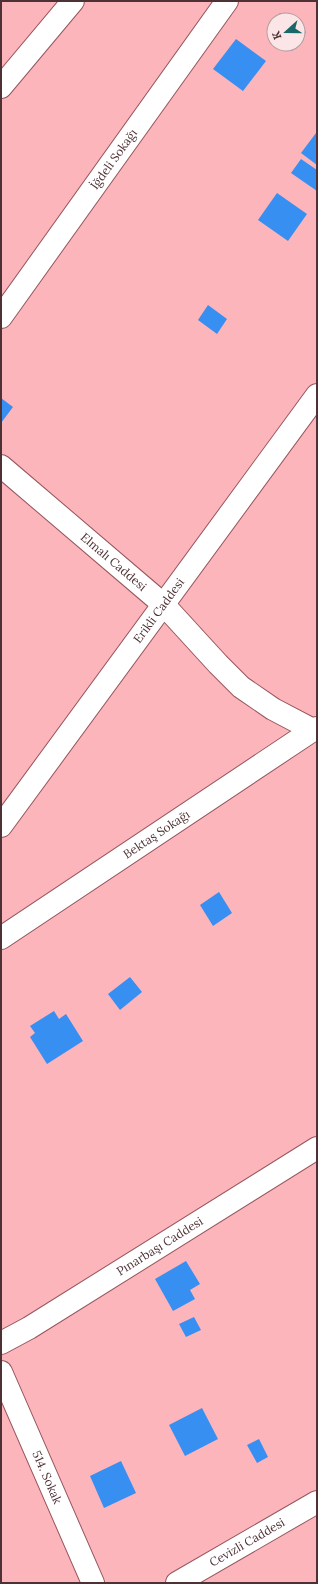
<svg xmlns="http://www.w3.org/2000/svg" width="318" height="1584" font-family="Lora,serif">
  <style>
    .building { fill: #378ff2 }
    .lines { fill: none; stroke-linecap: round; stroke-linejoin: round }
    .street-casing { stroke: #95565c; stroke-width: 24 }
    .secondary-casing { stroke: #95565c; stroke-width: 24 }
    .street { stroke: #fff; stroke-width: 22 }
    .secondary { stroke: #fff; stroke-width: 22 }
    .labels { text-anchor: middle; stroke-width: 4; stroke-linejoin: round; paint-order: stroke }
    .street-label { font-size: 12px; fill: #4e3134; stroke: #fbe5e6 }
  </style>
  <rect width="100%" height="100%" fill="#fcb5ba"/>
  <path class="building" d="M280,13L289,20H275Z
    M274,22V37L267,32Z
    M298,26L306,32L298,43Z
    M236,39L266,61L243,91L213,69Z
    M283,44H297L292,51Z
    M316,133L317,134V165L301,153Z
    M301,159L317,170V191L291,173Z
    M277,193L307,214L288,241L258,220Z
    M208,305L227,319L217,334L198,320Z
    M1,398L13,407L1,423Z
    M219,892L232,913L213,926L200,905Z
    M130,977L142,992L120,1010L108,994Z
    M54,1011L59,1019L66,1014L83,1041L47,1064L30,1037L35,1033L30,1026Z
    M186,1261L200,1284L190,1290L195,1299L173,1311L155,1279Z
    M194,1317L201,1330L186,1337L179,1324Z
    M202,1408L218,1439L185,1456L169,1425Z
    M259,1439L268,1457L257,1463L247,1445Z
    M121,1461L136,1493L104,1508L90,1476Z"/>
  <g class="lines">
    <defs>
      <g id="street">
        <path d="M1,87L73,1"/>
        <path id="s1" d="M1,317L227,1"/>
        <path id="s2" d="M1,938L313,730"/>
        <path id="s3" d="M1,1372L93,1583"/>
      </g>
      <g id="secondary">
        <path id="s4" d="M1,466L164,605L218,664L241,687L273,709L313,730L317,728"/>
        <path id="s5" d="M1,826L317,395"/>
        <path id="s6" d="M1,1343L29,1328L317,1148"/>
        <path id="s7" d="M177,1583L317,1502"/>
      </g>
    </defs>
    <use href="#street" class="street-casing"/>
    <use href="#secondary" class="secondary-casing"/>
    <use href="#street" class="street"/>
    <use href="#secondary" class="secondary"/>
  </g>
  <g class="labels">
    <g class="street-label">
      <text dy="4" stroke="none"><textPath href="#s1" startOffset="194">İğdeli Sokağı</textPath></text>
      <text dy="4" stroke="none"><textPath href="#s4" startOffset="148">Elmalı Caddesi</textPath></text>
      <text dy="4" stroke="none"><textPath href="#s5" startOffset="267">Erikli Caddesi</textPath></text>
      <text dy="4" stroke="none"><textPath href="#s2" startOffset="187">Bektaş Sokağı</textPath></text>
      <text dy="4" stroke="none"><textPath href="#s6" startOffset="186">Pınarbaşı Caddesi</textPath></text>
      <text dy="4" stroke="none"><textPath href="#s3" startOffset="115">514. Sokak</textPath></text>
      <text dy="4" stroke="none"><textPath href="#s7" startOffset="81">Cevizli Caddesi</textPath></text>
    </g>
  </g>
  <rect width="318" height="1584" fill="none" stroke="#4e3134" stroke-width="4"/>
  <g transform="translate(286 32) rotate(249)"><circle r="19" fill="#fbe5e6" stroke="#b69d9f"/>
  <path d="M0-3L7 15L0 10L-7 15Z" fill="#196767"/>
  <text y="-6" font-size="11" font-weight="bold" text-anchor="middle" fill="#4e3134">K</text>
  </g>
</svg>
